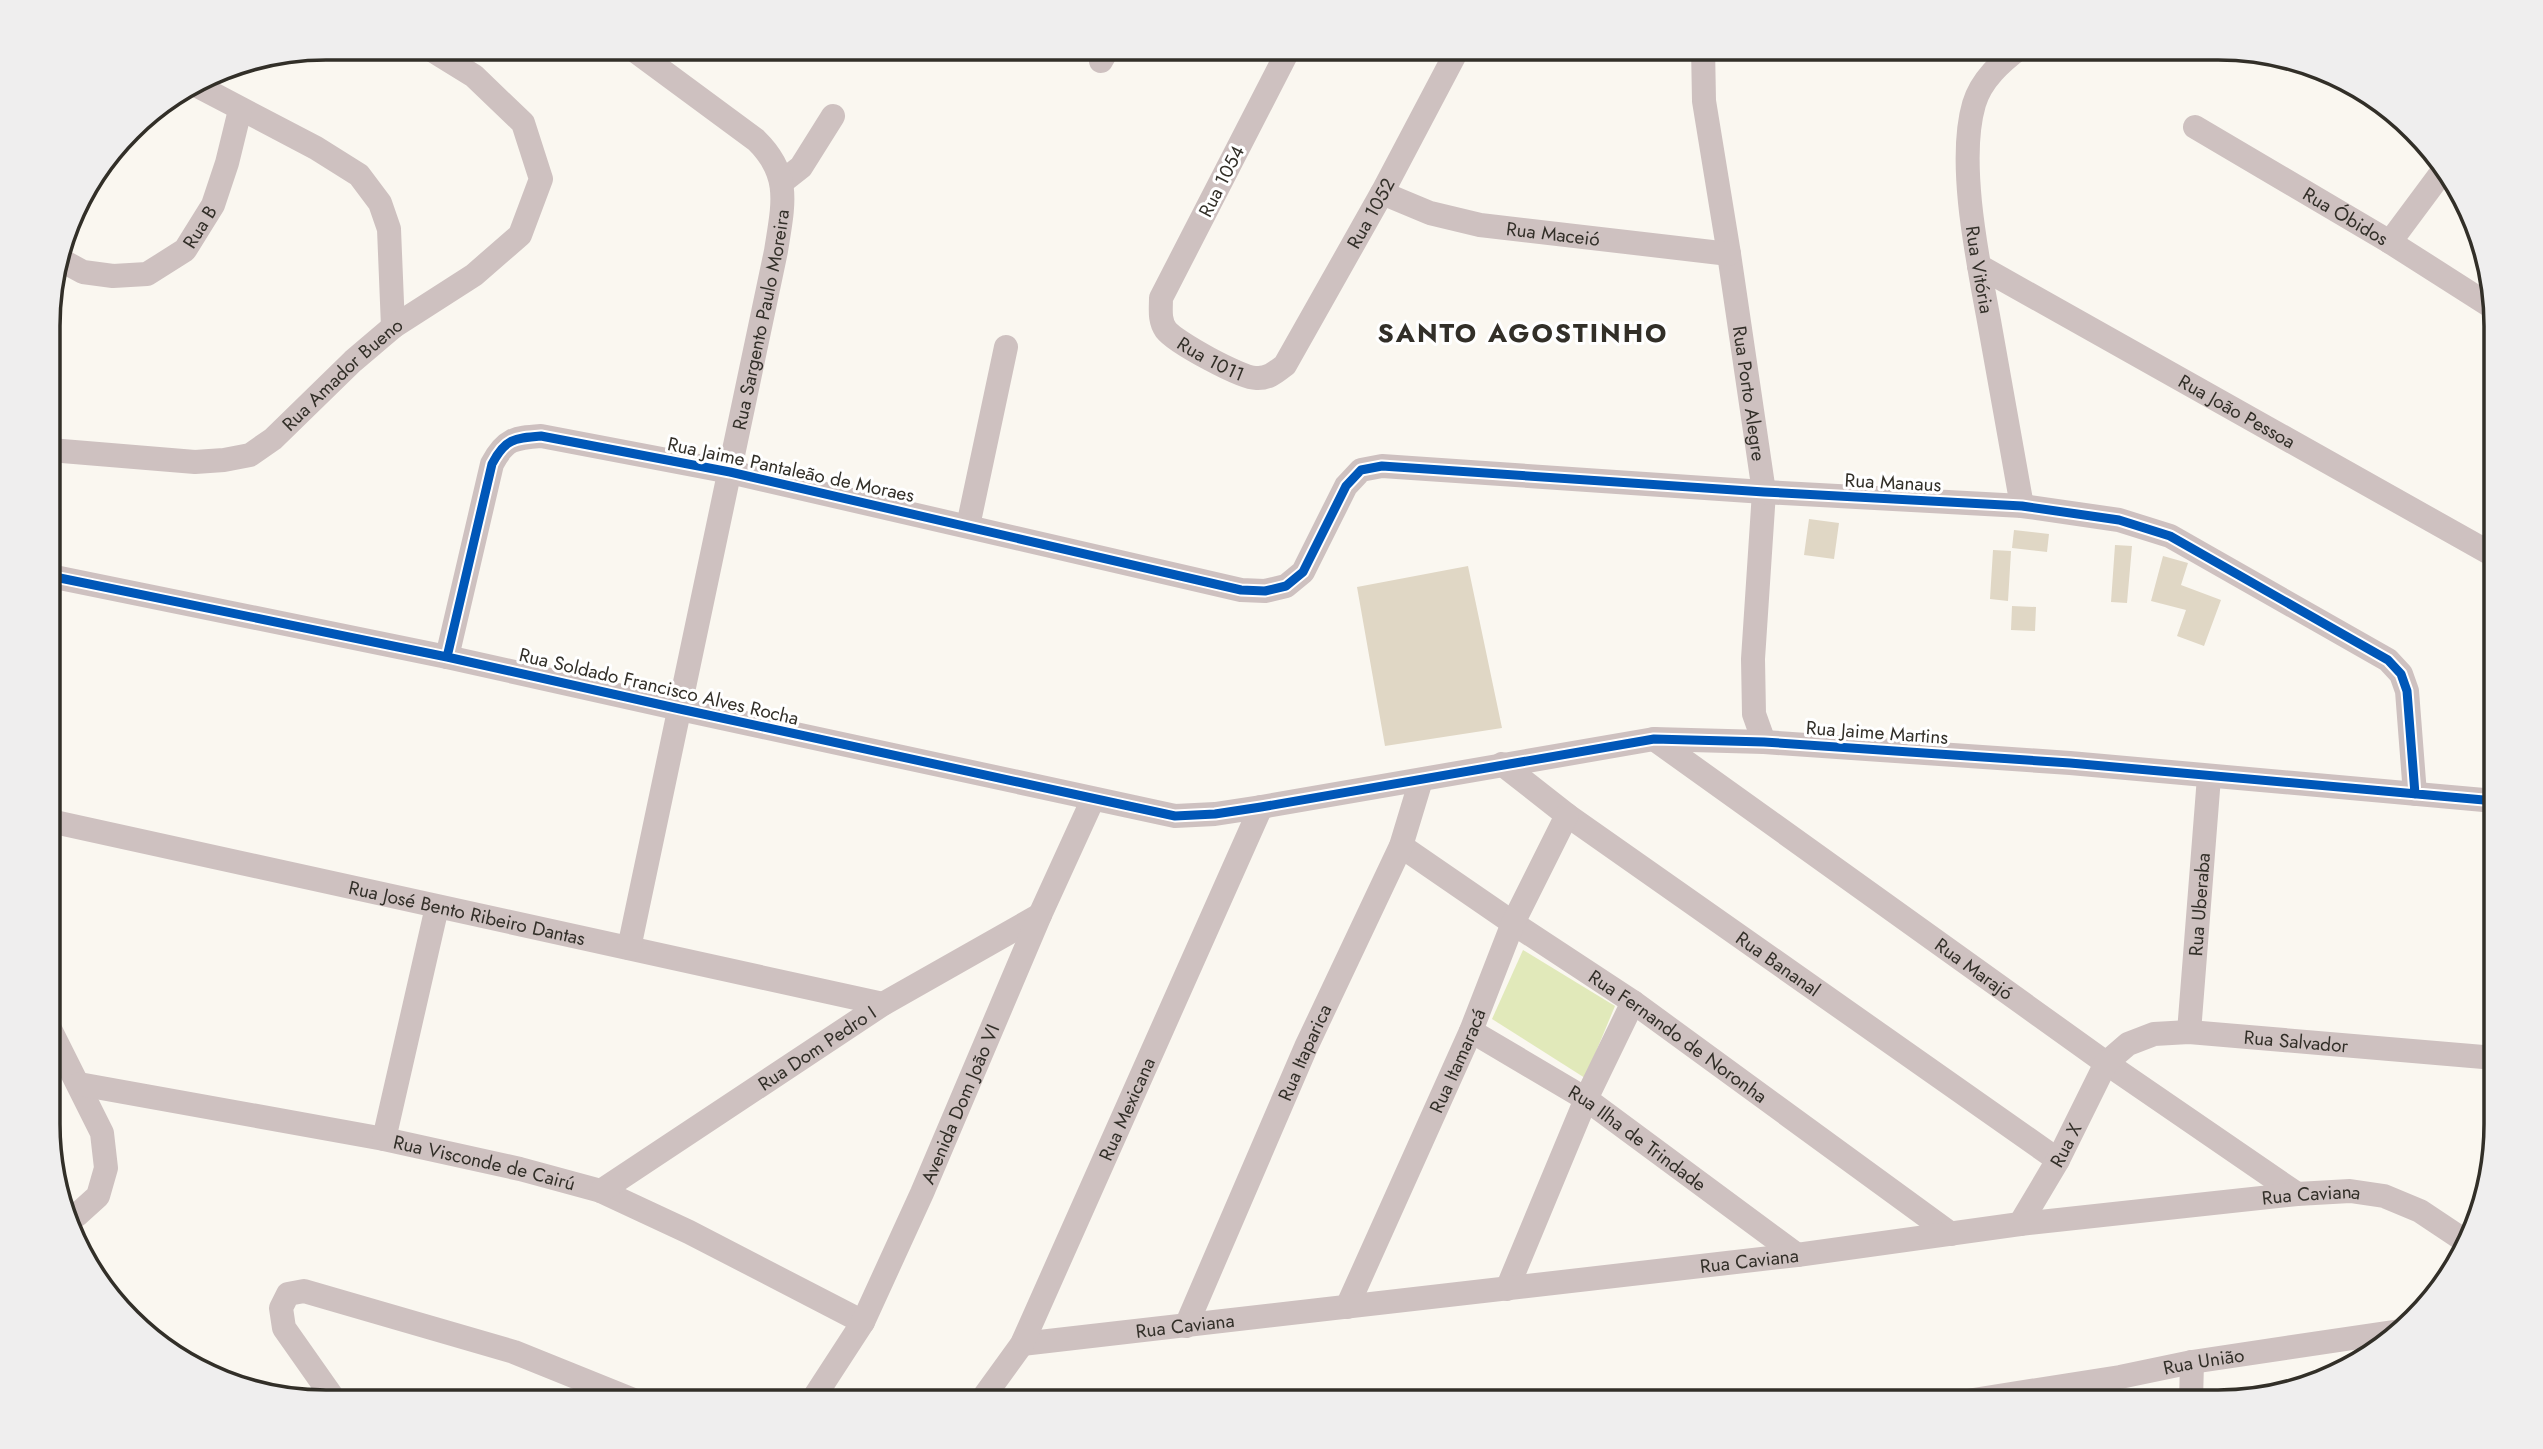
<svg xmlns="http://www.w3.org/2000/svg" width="2543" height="1449" font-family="Jost,sans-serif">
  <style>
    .green { fill: #e1e9ba }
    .building { fill: #e0d7c5 }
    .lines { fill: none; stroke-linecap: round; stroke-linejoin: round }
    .minor { stroke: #cec1c0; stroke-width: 24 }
    .cycleway-casing { stroke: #fff; stroke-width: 13 }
    .cycleway { stroke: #0057b8; stroke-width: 9 }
    .labels { text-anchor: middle; stroke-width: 6; stroke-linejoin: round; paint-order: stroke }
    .street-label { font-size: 19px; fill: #322f28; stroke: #fff }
    .district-label { font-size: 26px; font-weight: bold; letter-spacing: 2px; fill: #322f28; stroke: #fff }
    .rim { fill: none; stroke: #322f28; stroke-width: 3.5 }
  </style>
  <rect width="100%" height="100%" fill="#faf7f0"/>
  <path class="green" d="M1523,950L1615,1006L1585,1078L1492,1019Z"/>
  <path class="building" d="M1809,519L1839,523L1834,559L1804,555Z
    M2014,530L2049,534L2047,552L2012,548Z
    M2115,545L2132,546L2127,603L2111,602Z
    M1993,550L2011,551L2008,601L1990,599Z
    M2163,556L2188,563L2181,585L2221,600L2204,646L2177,636L2186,610L2151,601Z
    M1468,566L1502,728L1385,746L1357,587Z
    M2012,606L2036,607L2035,631L2011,630Z"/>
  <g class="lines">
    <g class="minor">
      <path id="s1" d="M1290,47L1161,298C1161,309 1159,320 1166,330C1175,342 1241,378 1256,378C1268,379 1276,372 1285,365L1382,193L1459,47"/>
      <path id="s2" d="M1703,47L1704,101L1729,254L1764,492L1753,659L1754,714L1764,742"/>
      <path id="s3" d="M2021,47C2001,62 1981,80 1974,104C1957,162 1978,261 1989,321C2000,383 2011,444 2022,506"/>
      <path d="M1101,61L1109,47"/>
      <path d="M194,84L316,148L359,175L380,203L389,229L393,327"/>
      <path id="s4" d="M2195,127L2390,242L2495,309"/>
      <path d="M782,182L801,167L833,116"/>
      <path id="s5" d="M1382,193L1430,213L1480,225L1729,254"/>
      <path d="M2390,242L2445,168"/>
      <path id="s6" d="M59,259L83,272L113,276L147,274L185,250L213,205L227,163L240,110"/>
      <path id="s7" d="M1979,266L2495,556"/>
      <path id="s8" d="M50,450L195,462L224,460L250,455L273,439L353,361L393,327L474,275L520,235L541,179L523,123L474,76L427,47"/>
      <path d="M968,526L1006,347"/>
      <path d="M50,576L447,657L680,709L1175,816L1215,814L1261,807L1654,739L1764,742L2070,763L2495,801"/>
      <path d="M447,657L492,464C505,439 514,438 541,436L730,472L1241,590L1265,591L1286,586L1303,572L1346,486L1361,470L1382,466L1764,492L2022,506L2119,520L2170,536L2388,660L2401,674L2407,691L2415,794"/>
      <path id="s9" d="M1654,739L2106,1063L2297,1194"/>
      <path id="s10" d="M1502,764L1567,815L2058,1160"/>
      <path id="s11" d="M50,821L883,1004"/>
      <path id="s12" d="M1401,846L1513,923L1633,1002L1951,1234"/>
      <path id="s13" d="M629,948L776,251C783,205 792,175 756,140L630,47"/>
      <path d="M50,1029L102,1133L106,1168L98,1196L77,1215L71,1216"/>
      <path id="s14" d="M1471,1031L1586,1099L1797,1255"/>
      <path id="s15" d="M2189,1032L2209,777"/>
      <path id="s16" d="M79,1084L384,1139L520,1169L601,1191L689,1232L863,1322"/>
      <path d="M384,1139L437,907"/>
      <path id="s17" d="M601,1191L883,1004L1040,915"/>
      <path id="s18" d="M2020,1224L2058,1160L2106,1063L2128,1044L2154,1034L2189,1032L2495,1058"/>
      <path d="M1507,1289L1586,1099L1633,1002"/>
      <path id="s19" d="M1347,1307L1471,1031L1513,923L1567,815"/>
      <path id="s20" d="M1186,1326L1306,1047L1401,846L1421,780"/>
      <path id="s21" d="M1022,1344L1797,1255L2020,1224L2297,1194L2350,1191L2384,1196L2420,1211L2465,1241"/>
      <path id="s22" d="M1967,1401L2120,1377L2192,1362L2400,1331"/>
      <path d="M2191,1401L2192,1362"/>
      <path d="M336,1402L284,1328L281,1308L288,1294L304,1291L514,1352L638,1402"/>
      <path id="s23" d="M811,1402L863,1322L922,1193L1040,915L1093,799"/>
      <path id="s24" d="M980,1402L1022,1344L1261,807"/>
    </g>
    <defs>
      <path id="cycleway" d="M50,576L447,657L680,709L1175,816L1215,814L1261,807L1654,739L1764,742L2070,763L2495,801
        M447,657L492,464C505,439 514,438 541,436L730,472L1241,590L1265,591L1286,586L1303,572L1346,486L1361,470L1382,466L1764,492L2022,506L2119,520L2170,536L2388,660L2401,674L2407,691L2415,794"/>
    </defs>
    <use href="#cycleway" class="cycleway-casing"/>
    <use href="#cycleway" class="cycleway"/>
  </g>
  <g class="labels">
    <g class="street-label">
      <text transform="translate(1221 181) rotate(-63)" y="7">Rua 1054</text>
      <text dy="7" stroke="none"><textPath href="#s1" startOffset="625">Rua 1052</textPath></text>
      <text dy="7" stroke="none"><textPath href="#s4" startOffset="175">Rua Óbidos</textPath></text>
      <text dy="7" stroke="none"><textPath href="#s6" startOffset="164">Rua B</textPath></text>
      <text dy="7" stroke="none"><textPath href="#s5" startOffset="177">Rua Maceió</textPath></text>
      <text dy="7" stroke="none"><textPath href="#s3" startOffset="242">Rua Vitória</textPath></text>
      <text dy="7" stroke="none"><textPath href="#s13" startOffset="642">Rua Sargento Paulo Moreira</textPath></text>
      <text dy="7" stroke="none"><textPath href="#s1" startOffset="369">Rua 1011</textPath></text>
      <text dy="7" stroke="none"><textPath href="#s8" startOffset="324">Rua Amador Bueno</textPath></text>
      <text dy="7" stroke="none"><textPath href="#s2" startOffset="350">Rua Porto Alegre</textPath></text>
      <text dy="7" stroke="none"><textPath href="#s7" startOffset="296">Rua João Pessoa</textPath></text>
      <text transform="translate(791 469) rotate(12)" y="7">Rua Jaime Pantaleão de Moraes</text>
      <text transform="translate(1893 482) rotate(3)" y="7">Rua Manaus</text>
      <text transform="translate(659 686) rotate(13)" y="7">Rua Soldado Francisco Alves Rocha</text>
      <text transform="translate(1877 732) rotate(4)" y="7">Rua Jaime Martins</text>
      <text dy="7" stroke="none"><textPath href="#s15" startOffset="128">Rua Uberaba</textPath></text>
      <text dy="7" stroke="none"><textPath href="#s11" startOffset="427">Rua José Bento Ribeiro Dantas</textPath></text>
      <text dy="7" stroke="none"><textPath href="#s10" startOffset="341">Rua Bananal</textPath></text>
      <text dy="7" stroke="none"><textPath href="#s9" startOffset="394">Rua Marajó</textPath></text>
      <text dy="7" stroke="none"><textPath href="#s12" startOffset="336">Rua Fernando de Noronha</textPath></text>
      <text dy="7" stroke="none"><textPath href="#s18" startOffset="382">Rua Salvador</textPath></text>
      <text dy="7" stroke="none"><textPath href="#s17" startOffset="259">Rua Dom Pedro I</textPath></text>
      <text dy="7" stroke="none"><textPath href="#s20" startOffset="298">Rua Itaparica</textPath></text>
      <text dy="7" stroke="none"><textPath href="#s19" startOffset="270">Rua Itamaracá</textPath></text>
      <text dy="7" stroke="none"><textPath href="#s23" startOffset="334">Avenida Dom João VI</textPath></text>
      <text dy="7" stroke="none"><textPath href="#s24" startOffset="329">Rua Mexicana</textPath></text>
      <text dy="7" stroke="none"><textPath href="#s14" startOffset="198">Rua Ilha de Trindade</textPath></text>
      <text dy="7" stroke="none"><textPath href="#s18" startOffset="91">Rua X</textPath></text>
      <text dy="7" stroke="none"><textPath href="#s16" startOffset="413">Rua Visconde de Cairú</textPath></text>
      <text dy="7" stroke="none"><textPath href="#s21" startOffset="1298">Rua Caviana</textPath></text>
      <text dy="7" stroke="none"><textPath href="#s21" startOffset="732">Rua Caviana</textPath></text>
      <text dy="7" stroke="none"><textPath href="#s21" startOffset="164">Rua Caviana</textPath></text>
      <text dy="7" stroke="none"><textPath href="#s22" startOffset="240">Rua União</textPath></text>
    </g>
    <g class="district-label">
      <text x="1523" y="342">SANTO AGOSTINHO</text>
    </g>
  </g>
  <path d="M0 0H2543V1449H0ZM326 60H2218A266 266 0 0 1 2484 326V1124A266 266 0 0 1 2218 1390H326A266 266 0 0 1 60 1124V326A266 266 0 0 1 326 60Z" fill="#efeeee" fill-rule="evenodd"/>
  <path class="rim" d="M326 60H2218A266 266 0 0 1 2484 326V1124A266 266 0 0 1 2218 1390H326A266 266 0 0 1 60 1124V326A266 266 0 0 1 326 60Z"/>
</svg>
